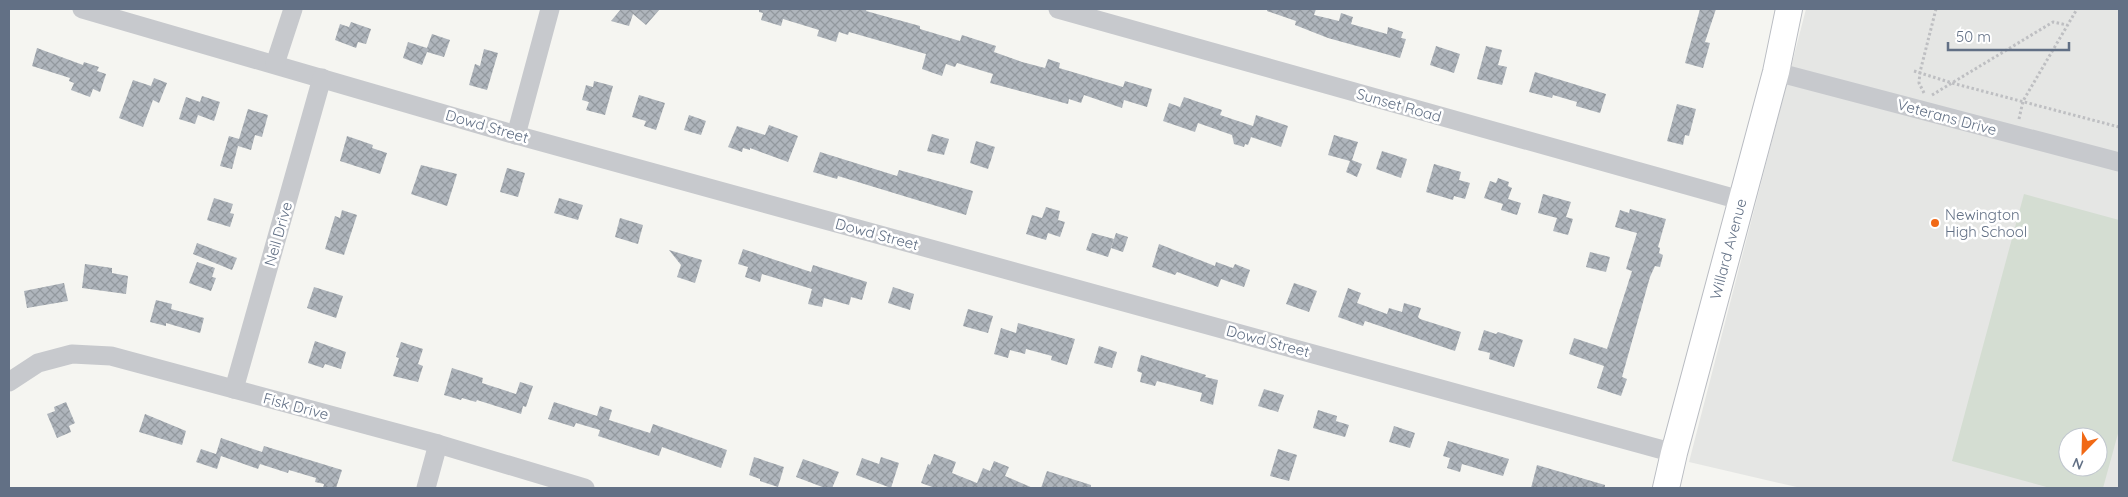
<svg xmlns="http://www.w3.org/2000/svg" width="2128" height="497" viewBox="0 0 2128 497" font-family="Quicksand,sans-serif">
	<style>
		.built { fill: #e5e6e4; fill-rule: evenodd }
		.grass { fill: #d4ddd2; fill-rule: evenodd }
		.building { fill: url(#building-cross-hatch) }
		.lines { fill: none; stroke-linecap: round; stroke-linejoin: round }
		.secondary-casing { stroke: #b9bcc2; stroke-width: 28 }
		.path { stroke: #bebfc2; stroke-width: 3; stroke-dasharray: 2.5 2.5; stroke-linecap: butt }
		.street { stroke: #c7c9cd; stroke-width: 19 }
		.secondary { stroke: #fff; stroke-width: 26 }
		.poi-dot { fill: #f16915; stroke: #fff; stroke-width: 2 }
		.labels { text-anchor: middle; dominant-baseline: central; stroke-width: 5; stroke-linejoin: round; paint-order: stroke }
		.street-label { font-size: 15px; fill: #627085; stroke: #fff }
		.poi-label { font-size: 15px; fill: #627085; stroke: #fff; text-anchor: start }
	</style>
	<defs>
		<pattern id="building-cross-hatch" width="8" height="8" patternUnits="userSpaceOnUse" patternTransform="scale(1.25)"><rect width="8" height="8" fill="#afb5bc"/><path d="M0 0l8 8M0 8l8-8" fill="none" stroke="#92989e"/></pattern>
	</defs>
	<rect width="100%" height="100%" fill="#f5f5f1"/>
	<!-- built -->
	<path class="built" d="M 1806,9 L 2119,9 L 2119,488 L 1801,488 L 1689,462 ZM 2068,437 L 2098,437 L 2098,467 L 2068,467 Z"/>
	<!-- grass -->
	<path class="grass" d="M 2024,194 L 2119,220 L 2119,430 L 2103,488 L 2050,488 L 1952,461 ZM 2068,437 L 2098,437 L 2098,467 L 2068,467 Z"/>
	<!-- building -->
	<g class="building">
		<polygon points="621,9 660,9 646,25 633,14 629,26 611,21"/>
		<polygon points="759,9 867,9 866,11 920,26 920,29 960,41 962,35 996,46 994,52 1022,62 1045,68 1048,59 1060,63 1059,68 1123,87 1125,81 1152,89 1147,107 1124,100 1122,108 1084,95 1081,103 1069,99 1068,104 990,83 993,74 957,63 955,67 946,64 942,76 922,69 926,54 849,32 848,35 839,32 836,42 817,36 819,30 783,19 781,26 761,20 763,13 759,12"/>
		<polygon points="1267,9 1316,9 1314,15 1339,21 1341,13 1353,17 1351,24 1387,34 1388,27 1403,32 1401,38 1406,39 1400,58 1328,38 1295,25 1296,21 1267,11"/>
		<polygon points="1700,9 1716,9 1705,42 1710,43 1703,68 1685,63"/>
		<polygon points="351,22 371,29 366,44 358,42 356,48 335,40 340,24 349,27"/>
		<polygon points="432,34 450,40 444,57 427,52 422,65 403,58 408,42 427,48"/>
		<polygon points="1436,46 1460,54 1454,73 1430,65"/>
		<polygon points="1486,46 1502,50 1498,65 1507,67 1502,85 1477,79"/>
		<polygon points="37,48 83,65 84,62 99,67 97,71 106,74 100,92 93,89 90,97 71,90 74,83 69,81 70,78 32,66"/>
		<polygon points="484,49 498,53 487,90 469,85 475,64 480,66"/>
		<polygon points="1535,72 1606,94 1600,113 1576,106 1577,102 1553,95 1552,98 1529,92"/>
		<polygon points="154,78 167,83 159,103 153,100 143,127 119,118 133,80 151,86"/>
		<polygon points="594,81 613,86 605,115 586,110 589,102 582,100 586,85 593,87"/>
		<polygon points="639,95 665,103 656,130 644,126 646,121 632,117"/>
		<polygon points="202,96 220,102 214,121 198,115 195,124 179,119 186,97 200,102"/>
		<polygon points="1184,97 1222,110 1220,115 1253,126 1256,115 1288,126 1281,147 1251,137 1248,145 1245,144 1244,147 1234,144 1232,135 1198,123 1195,132 1163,121 1169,103 1180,107"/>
		<polygon points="1677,104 1696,109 1689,136 1685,135 1683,145 1667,141"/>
		<polygon points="248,109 268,115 262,137 255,135 251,150 238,146 232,169 220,166 229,136 239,139"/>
		<polygon points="689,115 706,121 701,135 684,130"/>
		<polygon points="769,125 798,136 788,162 750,148 750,150 743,148 742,152 728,147 737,126 765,135"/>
		<polygon points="932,134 949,139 944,155 927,151"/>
		<polygon points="1334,135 1358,142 1352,160 1362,164 1357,177 1346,172 1350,161 1328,155"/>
		<polygon points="347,136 373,145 372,148 387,153 380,174 340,161"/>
		<polygon points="976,141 995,147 988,169 970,163"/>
		<polygon points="1382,151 1407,159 1401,178 1376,169"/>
		<polygon points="820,152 897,176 899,170 973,191 966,215 838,176 837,179 813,172"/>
		<polygon points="1434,164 1461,172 1459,180 1470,183 1465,199 1454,196 1453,200 1426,192"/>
		<polygon points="421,165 457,174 447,206 411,194"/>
		<polygon points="507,168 525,173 518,197 500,192"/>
		<polygon points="1498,178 1509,182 1508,186 1512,188 1508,199 1521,203 1517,215 1501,210 1503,204 1484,198 1490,181 1496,183"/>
		<polygon points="1543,194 1571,202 1566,217 1573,219 1568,235 1553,231 1557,218 1538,213"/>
		<polygon points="214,198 233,204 230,213 234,214 230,227 207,220"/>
		<polygon points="559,198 583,205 578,220 554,213"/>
		<polygon points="1046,207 1060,211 1058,220 1065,222 1060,237 1048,233 1046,240 1026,234 1032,215 1042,218"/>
		<polygon points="1630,209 1666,219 1658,247 1660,248 1659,253 1663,255 1660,267 1655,266 1650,277 1622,377 1627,379 1621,396 1597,388 1604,366 1569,354 1574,338 1607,349 1632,271 1626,269 1637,233 1615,227 1620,210 1629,213"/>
		<polygon points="342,210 357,215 344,255 325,249 335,216 340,218"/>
		<polygon points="620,218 643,225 638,244 615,237"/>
		<polygon points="1092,233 1114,239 1108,257 1086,250"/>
		<polygon points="1116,233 1128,237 1123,252 1111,248"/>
		<polygon points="197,243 237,258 232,270 193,254"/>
		<polygon points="1159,244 1215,266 1216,262 1233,268 1235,264 1250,270 1244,287 1221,279 1218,287 1177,272 1175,275 1152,267"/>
		<polygon points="743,249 811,272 813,265 867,282 862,300 851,297 849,305 824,298 822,307 808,304 812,289 762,274 760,282 745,277 748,267 738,264"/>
		<polygon points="669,250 702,260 695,283 677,277 681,265"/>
		<polygon points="1590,252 1610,257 1606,272 1586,267"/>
		<polygon points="197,262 215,268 212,277 216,278 211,291 189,283"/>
		<polygon points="85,264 112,268 112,273 128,276 126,294 82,288"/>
		<polygon points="64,283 68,301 27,308 24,291"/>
		<polygon points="1294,283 1317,291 1309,312 1286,304"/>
		<polygon points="314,287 343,296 336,318 307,308"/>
		<polygon points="893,287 914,294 910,310 888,303"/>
		<polygon points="1348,288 1361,293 1357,303 1387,314 1389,308 1402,312 1404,303 1421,308 1418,317 1420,319 1461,332 1455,351 1365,321 1363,326 1338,317"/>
		<polygon points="156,300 172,304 171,309 204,318 200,333 166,323 166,326 150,322"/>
		<polygon points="968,309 993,316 988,333 963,326"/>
		<polygon points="1018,323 1075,339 1067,365 1051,360 1052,356 1026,349 1025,354 1010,350 1008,358 994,354 1001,328 1016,333"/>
		<polygon points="1484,330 1496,334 1498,332 1523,340 1514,367 1489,359 1490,353 1478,350"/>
		<polygon points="315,341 346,352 341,369 325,364 323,368 308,363"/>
		<polygon points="401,342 423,349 418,364 423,366 418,382 393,376 399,358 396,357"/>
		<polygon points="1099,346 1117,352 1112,368 1094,363"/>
		<polygon points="1141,355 1206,375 1205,377 1218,380 1213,405 1200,401 1202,393 1157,381 1155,386 1140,382 1142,373 1137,371"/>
		<polygon points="452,368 483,378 482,383 516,394 520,382 533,386 526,407 523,406 521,414 477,400 476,402 462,398 461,400 444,395"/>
		<polygon points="1264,389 1284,395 1278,412 1258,406"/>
		<polygon points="66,402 75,423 69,426 71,432 57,438 47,414 55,411 54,407"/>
		<polygon points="554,402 597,416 600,406 612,410 609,420 650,433 653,424 727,450 721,468 662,447 659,456 598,436 600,430 576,423 574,427 548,419"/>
		<polygon points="1318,410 1337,416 1336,421 1349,425 1345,437 1313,428"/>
		<polygon points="145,414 186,431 182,445 139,432"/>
		<polygon points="1394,426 1415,433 1410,448 1389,442"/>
		<polygon points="221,438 262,452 264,446 342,470 336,488 323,488 324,484 315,482 316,478 289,470 288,473 260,464 258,469 221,456 217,469 196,462 201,449 216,454"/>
		<polygon points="1448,441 1509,459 1503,476 1462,464 1460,472 1447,468 1450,458 1443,456"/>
		<polygon points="1278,449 1297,455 1289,481 1270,476"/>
		<polygon points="934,454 956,462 952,473 977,483 983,468 990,471 994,461 1009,467 1005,476 1033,488 935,488 921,483 928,464 930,465"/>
		<polygon points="754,457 784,467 778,487 760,481 760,479 749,475"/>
		<polygon points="881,457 899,463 891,488 856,475 862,458 879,464"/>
		<polygon points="803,459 839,472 832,488 825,488 796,477"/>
		<polygon points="1537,465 1605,485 1605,488 1531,488"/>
		<polygon points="1047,471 1091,485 1091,488 1041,488"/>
	</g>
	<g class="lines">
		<!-- secondary casing -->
		<g class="secondary-casing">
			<polyline id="secondary" points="1666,488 1674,453 1776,72 1789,9"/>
		</g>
		<!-- path -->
		<g class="path">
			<polyline points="1914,71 1952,83 2119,127"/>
			<polyline points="1924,93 1919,83 1920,72 1936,9"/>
			<polyline points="1932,95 2053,22 2067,25"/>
			<polyline points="2019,119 2023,101 2077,9"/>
		</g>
		<!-- street -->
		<g class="street">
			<polyline points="82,9 516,135 1674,453"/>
			<polyline points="1058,9 1740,200"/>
			<polyline points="275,64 293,9"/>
			<polyline points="1776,72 2119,162"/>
			<polyline points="516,135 550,9"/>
			<polyline points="9,382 38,363 72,354 111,356 438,444 585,488"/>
			<polyline points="234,389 322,78"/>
			<polyline points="426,488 438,444"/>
		</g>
		<!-- secondary -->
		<use href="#secondary" class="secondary"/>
	</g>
	<!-- markers -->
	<circle class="poi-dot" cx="1935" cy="223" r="5"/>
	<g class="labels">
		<!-- street labels -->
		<g class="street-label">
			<text transform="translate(1399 105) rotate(16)">Sunset Road</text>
			<text transform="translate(1947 117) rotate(15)">Veterans Drive</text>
			<text transform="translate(487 126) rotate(16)">Dowd Street</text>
			<text transform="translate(278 234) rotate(-74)">Neil Drive</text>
			<text transform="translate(877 234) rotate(15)">Dowd Street</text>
			<text transform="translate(1728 249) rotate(-75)">Willard Avenue</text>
			<text transform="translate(1268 341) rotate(15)">Dowd Street</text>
			<text transform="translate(296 406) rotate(15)">Fisk Drive</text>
		</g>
		<!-- poi labels -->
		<g class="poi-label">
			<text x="1945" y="214">Newington<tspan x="1945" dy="17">High School</tspan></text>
		</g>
	</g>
	<!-- border -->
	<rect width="2128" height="497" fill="none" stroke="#627085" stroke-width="20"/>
	<!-- north arrow -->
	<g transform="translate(2083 452) rotate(203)"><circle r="24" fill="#ffffff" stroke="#c0c6ce"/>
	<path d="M0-4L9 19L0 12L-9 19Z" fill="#f16915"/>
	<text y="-8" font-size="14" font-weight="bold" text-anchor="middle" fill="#627085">N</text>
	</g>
	<!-- scale -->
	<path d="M1948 42v8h121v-8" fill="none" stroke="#627085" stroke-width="2.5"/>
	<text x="1956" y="42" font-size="15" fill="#627085" stroke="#ffffff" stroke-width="4" paint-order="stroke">50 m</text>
</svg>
